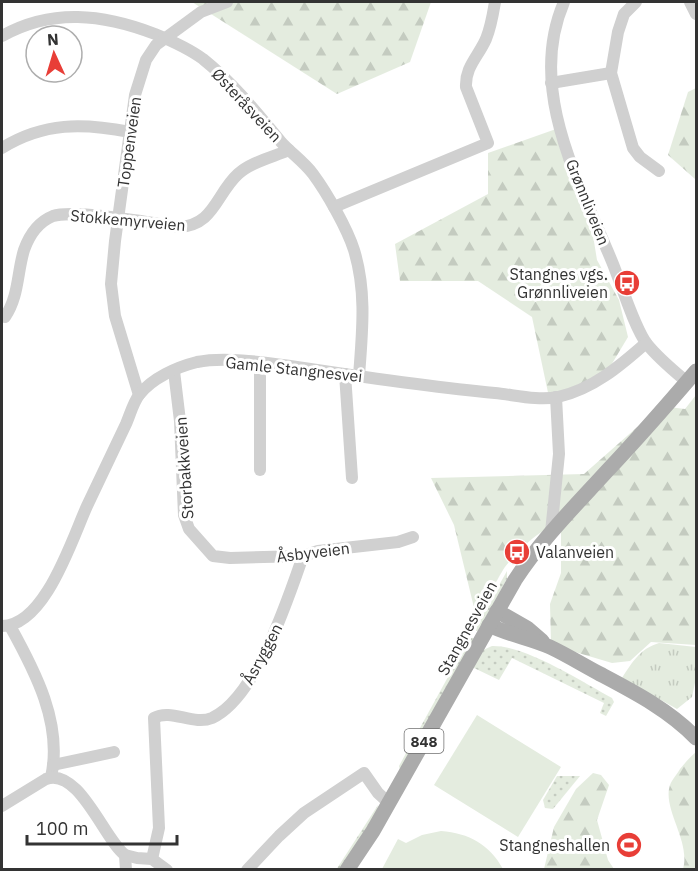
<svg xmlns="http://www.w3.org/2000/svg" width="698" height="871" viewBox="0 0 698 871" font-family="'IBM Plex Sans',sans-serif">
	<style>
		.grass { fill: url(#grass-dots) }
		.forest { fill: url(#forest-firs) }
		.park { fill: url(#park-tufts) }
		.garden { fill: #e4ecdf }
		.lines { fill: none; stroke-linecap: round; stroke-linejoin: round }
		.minor { stroke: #d0d0d0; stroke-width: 12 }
		.major { stroke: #ababab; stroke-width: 15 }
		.labels { text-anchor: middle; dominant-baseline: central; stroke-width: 6; stroke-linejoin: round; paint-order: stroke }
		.shield { fill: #fff; stroke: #707070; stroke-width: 1.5 }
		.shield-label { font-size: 15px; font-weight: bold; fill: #333 }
		.street-label { font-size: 16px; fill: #333; stroke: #fff }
		.poi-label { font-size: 16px; fill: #333; stroke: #fff; text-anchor: end }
	</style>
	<defs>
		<pattern id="grass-dots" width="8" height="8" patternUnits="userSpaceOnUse" patternTransform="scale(1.5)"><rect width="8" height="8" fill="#e4ecdf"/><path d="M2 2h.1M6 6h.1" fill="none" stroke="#c4cbc0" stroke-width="1.8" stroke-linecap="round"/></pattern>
		<pattern id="forest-firs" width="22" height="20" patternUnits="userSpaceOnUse" patternTransform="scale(1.5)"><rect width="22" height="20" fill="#e4ecdf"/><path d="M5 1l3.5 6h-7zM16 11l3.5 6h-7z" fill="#c4cbc0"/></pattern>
		<pattern id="park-tufts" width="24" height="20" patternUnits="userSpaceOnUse" patternTransform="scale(1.5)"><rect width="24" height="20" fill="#e4ecdf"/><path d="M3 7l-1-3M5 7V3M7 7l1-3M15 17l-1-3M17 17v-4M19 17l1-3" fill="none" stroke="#c4cbc0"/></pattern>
	</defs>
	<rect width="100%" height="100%" fill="#fff"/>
	<!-- grass -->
	<g class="grass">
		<polygon points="507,571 507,579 478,631 476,631 475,628"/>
		<polygon points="470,637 473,638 473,640 400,770 399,766"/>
		<path d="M 492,646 C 525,645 582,682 612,698 L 614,702 L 606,716 L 600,713 L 604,703 L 512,658 L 499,680 L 472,667 L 481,651 Z"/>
		<polygon points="557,776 580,776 553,809 545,808 543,800"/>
		<polygon points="378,805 377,812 341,869 336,870"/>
	</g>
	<!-- forest -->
	<g class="forest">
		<polygon points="192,2 431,2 410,62 337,94"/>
		<polygon points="696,88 696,179 695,179 668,155 688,92"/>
		<polygon points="556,129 591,223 597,260 619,300 628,337 607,372 550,402 532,317 478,281 400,281 395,244 488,194 488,153"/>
		<path d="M 696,395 L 696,645 L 651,642 L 630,661 L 612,663 L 555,646 L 551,643 L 550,604 L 561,573 L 561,525 C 543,524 513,555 503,570 C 493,586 486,604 477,620 L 454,525 L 431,478 L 584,474 L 661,406 L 685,409 Z"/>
		<path d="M 696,752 L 696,869 L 683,869 C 691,841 662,809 670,785 C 672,780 677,774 680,769 C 685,763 690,757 696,752 Z"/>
		<polygon points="593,773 601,775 609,785 597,820 608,860 614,869 544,869 554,827 576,789"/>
	</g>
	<!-- park -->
	<path class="park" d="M 659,643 L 696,647 L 696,678 L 692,697 L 677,709 L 622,678 C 633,661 640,649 659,643 Z"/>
	<!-- garden -->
	<g class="garden">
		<polygon points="477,715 561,767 518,837 434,785"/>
		<path d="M 441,831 C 469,833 490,845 503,869 L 382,869 L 398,839 L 406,843 L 422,835 Z"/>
	</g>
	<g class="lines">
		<!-- minor -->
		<g class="minor">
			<path d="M 564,2 C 526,90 580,183 613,264 C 621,284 635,329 647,344 C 658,358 674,371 687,382"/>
			<polyline points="636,2 624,14 618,32 611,73 633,148 640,157 659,171"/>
			<polyline points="690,2 696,14"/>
			<path d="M 2,36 C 52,8 103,14 155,34 C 172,41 188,48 203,59 C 233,83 257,113 281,142 C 291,153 304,162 313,174 C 327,193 347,228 354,250 C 367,292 362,334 359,376"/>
			<polyline points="551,83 611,73"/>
			<path d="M 2,148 C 44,122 83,123 130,132"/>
			<path d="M 334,207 L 488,143 L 466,87 C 465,67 478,57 486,39 C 491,27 493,14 495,2"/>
			<path d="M 5,317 C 19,296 17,273 24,250 C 29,236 38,222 53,216 C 74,209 152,223 178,227 C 214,226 216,194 238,174 C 251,162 273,157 289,150"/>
			<polyline points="260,363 260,470"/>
			<polyline points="174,371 180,421 184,515 189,529 213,556 230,558 303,556 318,551 398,542 413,537"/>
			<polyline points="345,374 352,478"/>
			<polyline points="139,395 115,316 111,284 115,241 135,95 146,60 156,45 201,12 227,2"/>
			<polyline points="551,532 559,454 556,397"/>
			<path d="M 2,626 C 45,626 72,539 87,506 C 100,479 113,451 126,424 C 130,415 133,403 139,395 C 152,378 177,367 197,362 C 226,356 268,363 297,367 C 363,377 428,387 495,393 C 515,395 538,401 558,397 C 593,389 620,366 646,343"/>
			<path d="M 10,626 C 35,671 63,724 51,777"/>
			<polyline points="53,765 114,752"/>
			<path d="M 2,806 L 46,779 C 79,767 104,839 125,855 L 126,870"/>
			<polyline points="125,855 137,858 152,859 167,870"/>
			<path d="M 152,859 L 159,828 L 154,718 C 171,708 193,726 212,718 C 256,698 288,599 303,556"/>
			<polyline points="247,870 279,836 304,813 364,773 378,793 389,803"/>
		</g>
		<!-- major -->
		<g class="major">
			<polyline points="497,611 527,628 542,641"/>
			<path d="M 489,625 C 509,635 530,638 550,647 C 567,655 583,665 600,674 C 634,692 669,710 696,738"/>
			<path d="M 347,870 L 373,831 L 515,580 C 541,540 575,506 607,471 C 638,438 667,405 696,371"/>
		</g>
	</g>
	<!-- icons -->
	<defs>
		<g id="bus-disc" transform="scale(1.35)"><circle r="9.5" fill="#e83e37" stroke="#fff"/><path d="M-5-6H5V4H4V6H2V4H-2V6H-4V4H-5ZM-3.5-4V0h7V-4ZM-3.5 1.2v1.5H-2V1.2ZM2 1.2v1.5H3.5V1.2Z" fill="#fff"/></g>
		<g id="stadium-disc" transform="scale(1.35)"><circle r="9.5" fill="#e83e37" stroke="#fff"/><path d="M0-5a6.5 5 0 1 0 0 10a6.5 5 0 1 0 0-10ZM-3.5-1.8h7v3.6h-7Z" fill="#fff"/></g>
	</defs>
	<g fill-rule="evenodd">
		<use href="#bus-disc" x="627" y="283"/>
		<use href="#bus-disc" x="517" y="552"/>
		<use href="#stadium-disc" x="629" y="845"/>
	</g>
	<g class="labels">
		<!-- shield labels -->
		<rect class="shield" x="404.5" y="729" width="39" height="24" rx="4.5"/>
		<g class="shield-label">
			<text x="424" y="741">848</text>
		</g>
		<!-- street labels -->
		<g class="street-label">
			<text transform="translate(247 105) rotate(47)">Østeråsveien</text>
			<text transform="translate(129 142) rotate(-82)">Toppenveien</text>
			<text transform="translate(588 202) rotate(68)">Grønnliveien</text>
			<text transform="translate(128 220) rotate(5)">Stokkemyrveien</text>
			<text transform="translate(294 369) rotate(6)">Gamle Stangnesvei</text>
			<text transform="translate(184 468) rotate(-94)">Storbakkveien</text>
			<text transform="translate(313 552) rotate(-7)">Åsbyveien</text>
			<text transform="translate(467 628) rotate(-61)">Stangnesveien</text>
			<text transform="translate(262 654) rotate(-62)">Åsryggen</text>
		</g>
		<!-- poi labels -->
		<g class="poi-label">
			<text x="608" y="274">Stangnes vgs.<tspan x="608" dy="18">Grønnliveien</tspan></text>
			<text x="536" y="552" text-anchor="start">Valanveien</text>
			<text x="610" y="845">Stangneshallen</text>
		</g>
	</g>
	<!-- border -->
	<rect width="698" height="871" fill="none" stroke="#333333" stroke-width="6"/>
	<!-- north arrow -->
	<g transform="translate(54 54) rotate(356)"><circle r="28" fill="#ffffff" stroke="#adadad" stroke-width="1.5"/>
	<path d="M0-4.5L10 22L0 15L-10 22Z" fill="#e83e37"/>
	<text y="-9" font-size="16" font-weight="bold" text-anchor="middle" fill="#333333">N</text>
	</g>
	<!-- scale -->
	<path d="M27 835v9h150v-9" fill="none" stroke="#333333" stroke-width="3"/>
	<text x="36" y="835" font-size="18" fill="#333333" stroke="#ffffff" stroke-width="4.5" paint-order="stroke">100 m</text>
</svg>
